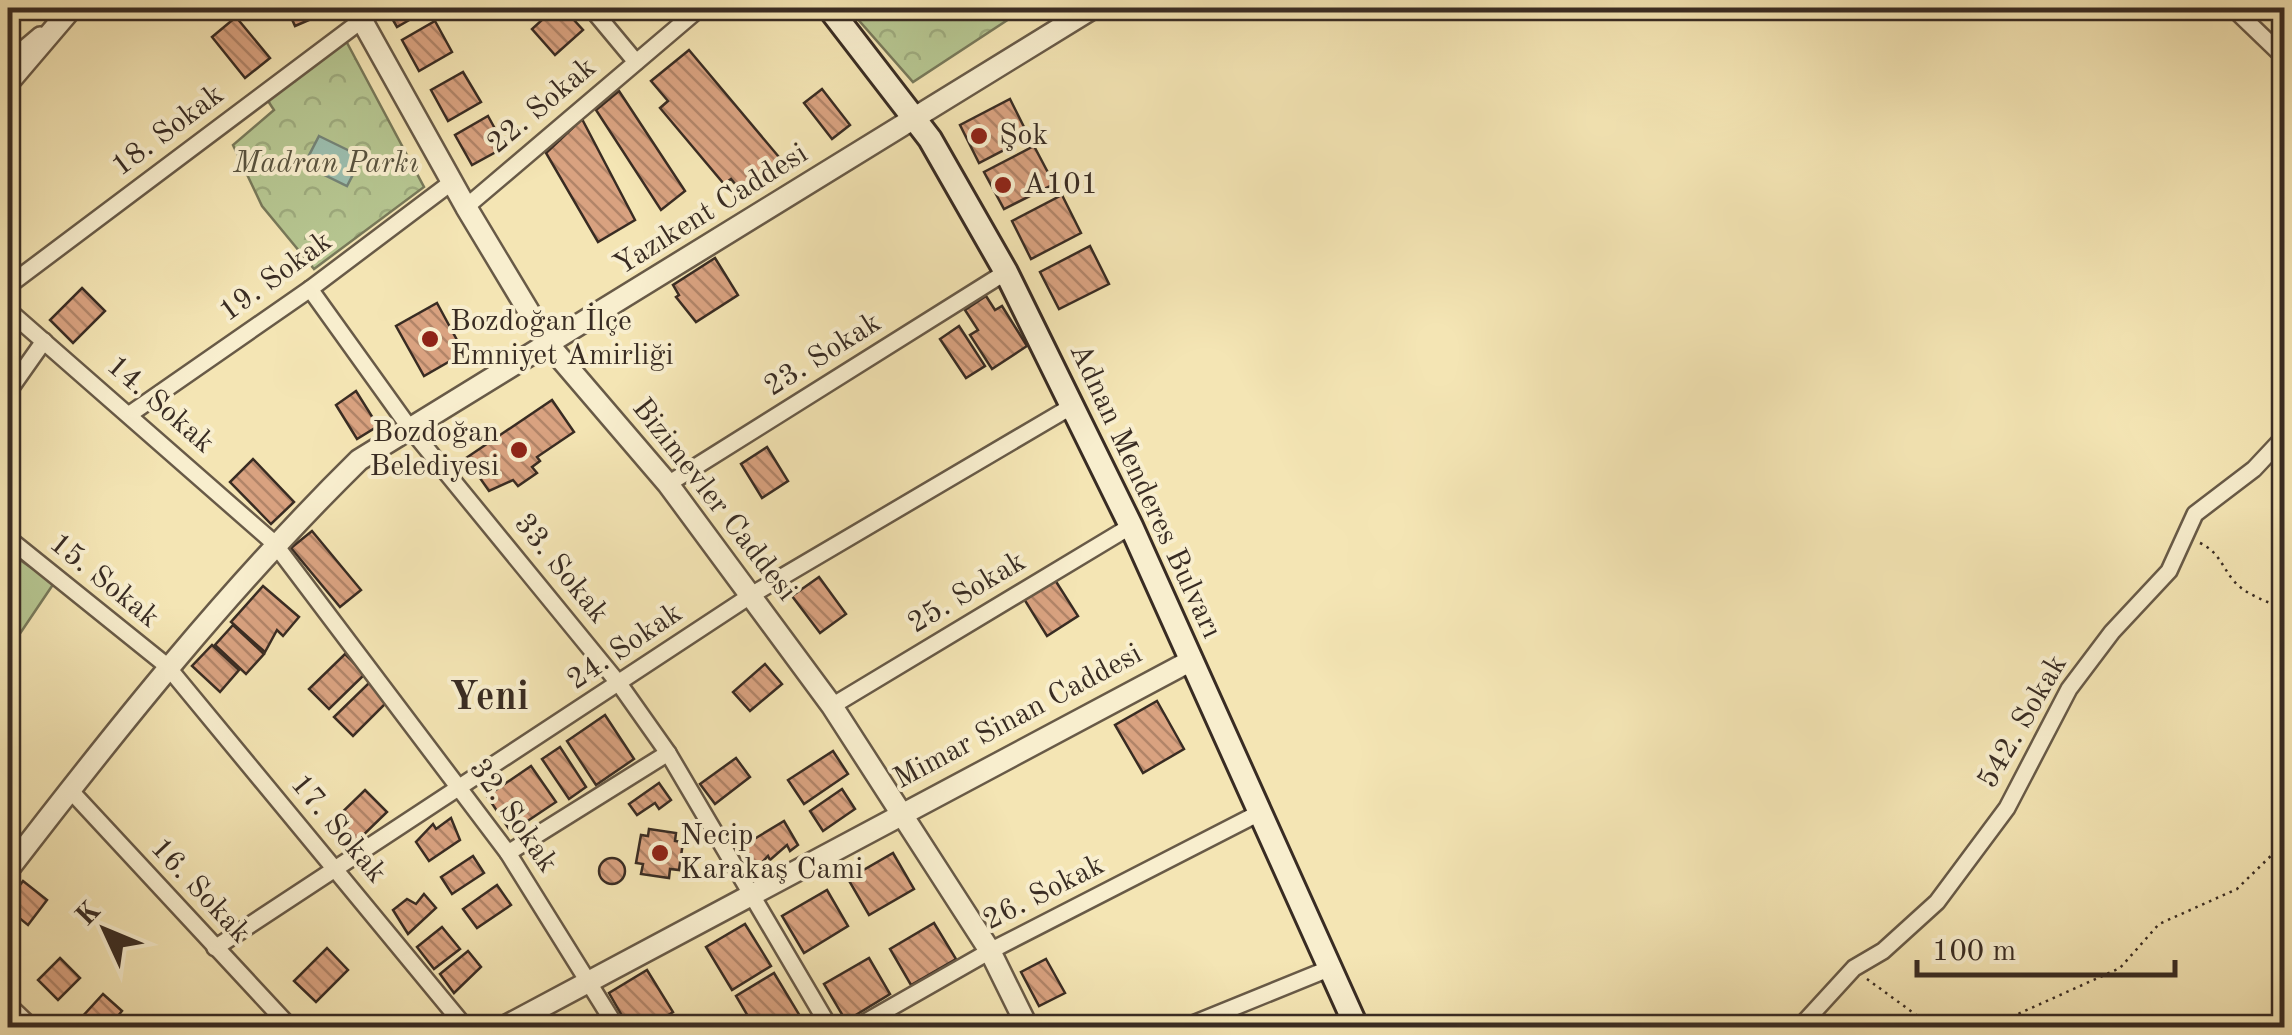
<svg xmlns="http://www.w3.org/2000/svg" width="2292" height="1035" viewBox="0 0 2292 1035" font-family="'Old Standard TT',serif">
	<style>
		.grass { fill: #b6c691; stroke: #78795a; stroke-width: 2.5 }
		.forest { fill: url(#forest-crowns); stroke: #78795a; stroke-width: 2.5 }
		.water { fill: #9cbfb0; stroke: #748478; stroke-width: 2.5 }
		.building { fill: url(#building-back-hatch); stroke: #392c23; stroke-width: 2.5 }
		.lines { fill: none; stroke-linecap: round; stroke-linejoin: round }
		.minor-casing { stroke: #685a47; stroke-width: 20 }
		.tertiary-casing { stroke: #685a47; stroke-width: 25 }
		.secondary-casing { stroke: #392c23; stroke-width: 28 }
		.path { stroke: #392c23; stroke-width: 2.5; stroke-dasharray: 2.5 5; stroke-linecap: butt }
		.minor { stroke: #f8eece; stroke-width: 15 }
		.tertiary { stroke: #f8eece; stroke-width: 20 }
		.secondary { stroke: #f8eece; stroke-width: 22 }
		.poi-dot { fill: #8f2418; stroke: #f8eece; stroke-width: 4 }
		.labels { text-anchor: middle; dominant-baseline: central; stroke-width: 8; stroke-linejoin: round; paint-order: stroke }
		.street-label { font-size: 30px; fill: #392c23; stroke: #f8eece }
		.poi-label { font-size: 30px; fill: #392c23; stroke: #f8eece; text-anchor: start }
		.park-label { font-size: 30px; font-style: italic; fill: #58523e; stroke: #f8eece }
		.district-label { font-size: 40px; font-weight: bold; fill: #392c23; stroke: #f8eece }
	</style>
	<defs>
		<pattern id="forest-crowns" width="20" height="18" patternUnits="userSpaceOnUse" patternTransform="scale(2.5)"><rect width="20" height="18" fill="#b6c691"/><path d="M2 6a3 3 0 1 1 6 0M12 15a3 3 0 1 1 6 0" fill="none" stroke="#9daa7d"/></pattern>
		<pattern id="building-back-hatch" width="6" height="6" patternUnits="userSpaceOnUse" patternTransform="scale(2.5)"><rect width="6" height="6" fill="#d9a280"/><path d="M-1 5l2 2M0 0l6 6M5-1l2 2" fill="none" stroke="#b18468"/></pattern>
	</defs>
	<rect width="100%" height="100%" fill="#f4e5b4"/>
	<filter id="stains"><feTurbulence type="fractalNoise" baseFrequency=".002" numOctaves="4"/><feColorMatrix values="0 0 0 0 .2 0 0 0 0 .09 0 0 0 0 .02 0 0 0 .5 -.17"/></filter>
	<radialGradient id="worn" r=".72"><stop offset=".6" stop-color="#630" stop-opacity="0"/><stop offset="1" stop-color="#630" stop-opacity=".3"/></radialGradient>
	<!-- grass -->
	<polygon class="grass" points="8,552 54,583 19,635 8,628"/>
	<!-- forest -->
	<g class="forest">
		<polygon points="848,8 1003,8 1012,17 913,82"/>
		<polygon points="345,39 424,187 314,269 262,206 233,145 274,110 266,98"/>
	</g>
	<!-- water -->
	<polygon class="water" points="319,136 362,157 347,186 304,165"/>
	<!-- building -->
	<g class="building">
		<polygon points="287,8 330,8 332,10 295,26"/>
		<polygon points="386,8 430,8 397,27"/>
		<polygon points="555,8 563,8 583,30 555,55 532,29"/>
		<polygon points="236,17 270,58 245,78 212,37"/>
		<polygon points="435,21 452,52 419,71 402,40"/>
		<polygon points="689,50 784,163 745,196 731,179 724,184 660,108 668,101 651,81"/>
		<polygon points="463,72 481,102 448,121 431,90"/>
		<polygon points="822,89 850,125 832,139 804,103"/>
		<polygon points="619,91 685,191 661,210 596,110"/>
		<polygon points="1010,99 1029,137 979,163 960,125"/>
		<polygon points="488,116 505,147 472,165 455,135"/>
		<polygon points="582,119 635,220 598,242 546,153"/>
		<polygon points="1034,146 1054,184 1004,209 984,172"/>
		<polygon points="1062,195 1081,233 1031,259 1012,221"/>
		<polygon points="1090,246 1109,284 1059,309 1040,272"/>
		<polygon points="715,258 738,295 696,322 676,297 679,295 673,285"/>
		<polygon points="82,288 105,311 73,343 50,320"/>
		<polygon points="986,296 995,310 1002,306 1027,346 992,369 970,335 978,330 965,310"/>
		<polygon points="437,303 464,353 424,376 396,326"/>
		<polygon points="959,326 985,366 966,378 940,339"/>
		<polygon points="356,391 378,426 357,439 336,405"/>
		<polygon points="552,400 574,432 537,457 540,461 532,467 537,473 518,486 513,480 489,491 466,458"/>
		<polygon points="767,447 788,481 762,498 741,464"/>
		<polygon points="253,459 294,502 271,524 230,482"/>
		<polygon points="312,531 361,590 340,607 291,548"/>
		<polygon points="819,577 846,614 820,633 792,596"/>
		<polygon points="1055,580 1078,616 1047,636 1024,599"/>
		<polygon points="263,586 299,617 283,636 277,630 265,652 231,622"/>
		<polygon points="233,625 264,654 246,674 215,645"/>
		<polygon points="212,645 239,670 220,692 192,666"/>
		<polygon points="345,654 365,674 329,709 309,689"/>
		<polygon points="765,664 782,684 750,711 733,692"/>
		<polygon points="370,682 388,701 353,736 334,717"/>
		<polygon points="1157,701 1184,749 1143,773 1115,725"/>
		<polygon points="605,715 634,759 596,785 567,741"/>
		<polygon points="560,747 586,787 569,799 542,759"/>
		<polygon points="833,751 848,774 804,804 788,780"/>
		<polygon points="736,758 750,777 715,804 700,784"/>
		<polygon points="531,766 556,802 511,832 487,796"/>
		<polygon points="659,783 671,800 659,809 655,803 637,815 629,804"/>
		<polygon points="842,789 855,809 823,831 810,811"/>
		<polygon points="365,790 387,812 350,848 328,826"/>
		<polygon points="451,818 460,840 429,861 416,842 433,824 436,829"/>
		<polygon points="784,821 798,845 790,851 787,845 770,860 768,856 754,871 741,847"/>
		<polygon points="649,829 676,833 675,841 683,842 679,870 670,869 669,878 641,874 643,864 636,863 641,835 648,836"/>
		<polygon points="893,853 914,889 869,915 848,879"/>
		<polygon points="473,856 484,873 452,894 441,877"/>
		<circle cx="612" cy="871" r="13"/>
		<polygon points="23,881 47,900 28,925 8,909 8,901"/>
		<polygon points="497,885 511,905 477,928 463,909"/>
		<polygon points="827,890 848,926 804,953 782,916"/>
		<polygon points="424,894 436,908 408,934 393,910 407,899 416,904"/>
		<polygon points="934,923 956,959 911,985 890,949"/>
		<polygon points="745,924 771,966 732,990 706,947"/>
		<polygon points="442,927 460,949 434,969 417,947"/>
		<polygon points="327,948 348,970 316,1002 294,981"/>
		<polygon points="468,951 481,967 454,993 440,974"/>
		<polygon points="60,958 80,978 58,1000 38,980"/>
		<polygon points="869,958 890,994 846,1021 824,984"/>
		<polygon points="1046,959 1065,993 1039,1006 1021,972"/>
		<polygon points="647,970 673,1012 648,1028 629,1028 609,993"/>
		<polygon points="774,973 800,1016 780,1028 755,1028 736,996"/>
		<polygon points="103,994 122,1011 108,1028 91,1028 81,1018"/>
	</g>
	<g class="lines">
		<!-- minor casing -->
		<g class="minor-casing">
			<g id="minor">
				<polyline points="591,8 636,62"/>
				<polyline points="2233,8 2284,57"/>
				<polyline points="8,62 40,35"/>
				<polyline points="466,207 700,8"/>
				<polyline points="8,286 362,20"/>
				<polyline points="310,289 409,427 620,685 668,753 830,1028"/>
				<polyline points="8,310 274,543 508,853 617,1028"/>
				<polyline points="8,392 44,341"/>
				<polyline points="130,414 310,289 452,182"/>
				<polyline points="668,484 1006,272"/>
				<polyline points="8,538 167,666 466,1028"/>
				<polyline points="832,706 1131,526"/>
				<polyline points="70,790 291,1028"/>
				<polyline points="508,853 668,753"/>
				<polyline points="215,948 753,594 1074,405"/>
				<polyline points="855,1028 990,951 1261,812"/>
				<polyline points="1183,1028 1333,967"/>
				<polyline points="1799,1028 1854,968 1883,951 1937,902 2007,808 2069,689 2112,632 2169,571 2195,514 2254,469 2284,437"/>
			</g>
		</g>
		<!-- tertiary casing -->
		<g class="tertiary-casing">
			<g id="tertiary">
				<polyline points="355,8 466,207 549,345 668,484 832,706 990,951 1028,1028"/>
				<polyline points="8,83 72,8"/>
				<path d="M 8,870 C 118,727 229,588 359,460 L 1093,8"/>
				<polyline points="8,1008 29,1028"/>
				<polyline points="502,1028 1192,660"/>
			</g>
		</g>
		<!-- secondary casing -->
		<g class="secondary-casing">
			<polyline id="secondary" points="829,8 930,139 1006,272 1131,526 1357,1028"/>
		</g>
		<!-- path -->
		<g class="path">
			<path d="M 2200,543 C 2219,552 2221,565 2233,580 C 2245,595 2267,601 2284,609"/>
			<polyline points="1867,979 1934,1028"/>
			<polyline points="1976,1028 1998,1023 2120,968 2159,924 2237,889 2284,843"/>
		</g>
		<!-- minor -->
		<use href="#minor" class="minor"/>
		<!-- tertiary -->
		<use href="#tertiary" class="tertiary"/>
		<!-- secondary -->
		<use href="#secondary" class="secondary"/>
	</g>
	<!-- markers -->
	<g class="poi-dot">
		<circle cx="979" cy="136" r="10"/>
		<circle cx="1003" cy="185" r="10"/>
		<circle cx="430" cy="339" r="10"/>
		<circle cx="519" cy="450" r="10"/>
		<circle cx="660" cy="853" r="10"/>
	</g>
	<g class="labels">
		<!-- street labels -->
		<g class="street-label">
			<text transform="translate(542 106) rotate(-40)">22. Sokak</text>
			<text transform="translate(168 131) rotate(-37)">18. Sokak</text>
			<text transform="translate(711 210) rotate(-32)">Yazıkent Caddesi</text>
			<text transform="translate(276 277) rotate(-36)">19. Sokak</text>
			<text transform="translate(823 355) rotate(-32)">23. Sokak</text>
			<text transform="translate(160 405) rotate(41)">14. Sokak</text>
			<text transform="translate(1145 491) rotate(65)">Adnan Menderes Bulvarı</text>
			<text transform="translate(714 500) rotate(52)">Bizimevler Caddesi</text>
			<text transform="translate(561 569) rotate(51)">33. Sokak</text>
			<text transform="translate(104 581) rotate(39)">15. Sokak</text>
			<text transform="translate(967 593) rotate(-31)">25. Sokak</text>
			<text transform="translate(625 647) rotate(-34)">24. Sokak</text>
			<text transform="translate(1018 717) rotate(-28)">Mimar Sinan Caddesi</text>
			<text transform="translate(2023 722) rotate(-60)">542. Sokak</text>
			<text transform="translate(513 816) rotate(55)">32. Sokak</text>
			<text transform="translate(338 829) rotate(50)">17. Sokak</text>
			<text transform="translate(200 891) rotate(47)">16. Sokak</text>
			<text transform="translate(1044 893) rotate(-27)">26. Sokak</text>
		</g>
		<!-- poi labels -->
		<g class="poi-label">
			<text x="999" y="136">Şok</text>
			<text x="1023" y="185">A101</text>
			<text x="450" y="322">Bozdoğan İlçe<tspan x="450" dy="34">Emniyet Amirliği</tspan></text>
			<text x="499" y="433" text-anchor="end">Bozdoğan<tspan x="499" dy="34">Belediyesi</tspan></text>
			<text x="680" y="836">Necip<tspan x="680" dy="34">Karakaş Cami</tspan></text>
		</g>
		<!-- park labels -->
		<g class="park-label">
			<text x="326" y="164">Madran Parkı</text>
		</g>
		<!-- district labels -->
		<g class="district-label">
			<text x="489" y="699">Yeni</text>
		</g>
	</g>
	<!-- margin -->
	<rect width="2292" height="1035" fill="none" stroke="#f4e5b4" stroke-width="40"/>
	<rect x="10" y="10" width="2272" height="1015" fill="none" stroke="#392c23" stroke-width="5"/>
	<rect x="20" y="20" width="2252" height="995" fill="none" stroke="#392c23" stroke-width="2.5"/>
	<!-- north arrow -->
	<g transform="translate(105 930) rotate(314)" stroke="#f8eece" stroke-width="8" paint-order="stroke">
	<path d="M0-8L18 38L0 25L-18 38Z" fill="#392c23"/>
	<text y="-15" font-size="28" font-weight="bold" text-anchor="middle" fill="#392c23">K</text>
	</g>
	<!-- scale -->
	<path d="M1917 960v15h258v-15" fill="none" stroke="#392c23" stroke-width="5"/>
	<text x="1932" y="960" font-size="30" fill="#392c23" stroke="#f8eece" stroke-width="8" paint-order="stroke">100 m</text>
	<rect width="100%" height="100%" filter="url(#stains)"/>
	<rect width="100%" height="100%" fill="url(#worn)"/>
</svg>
